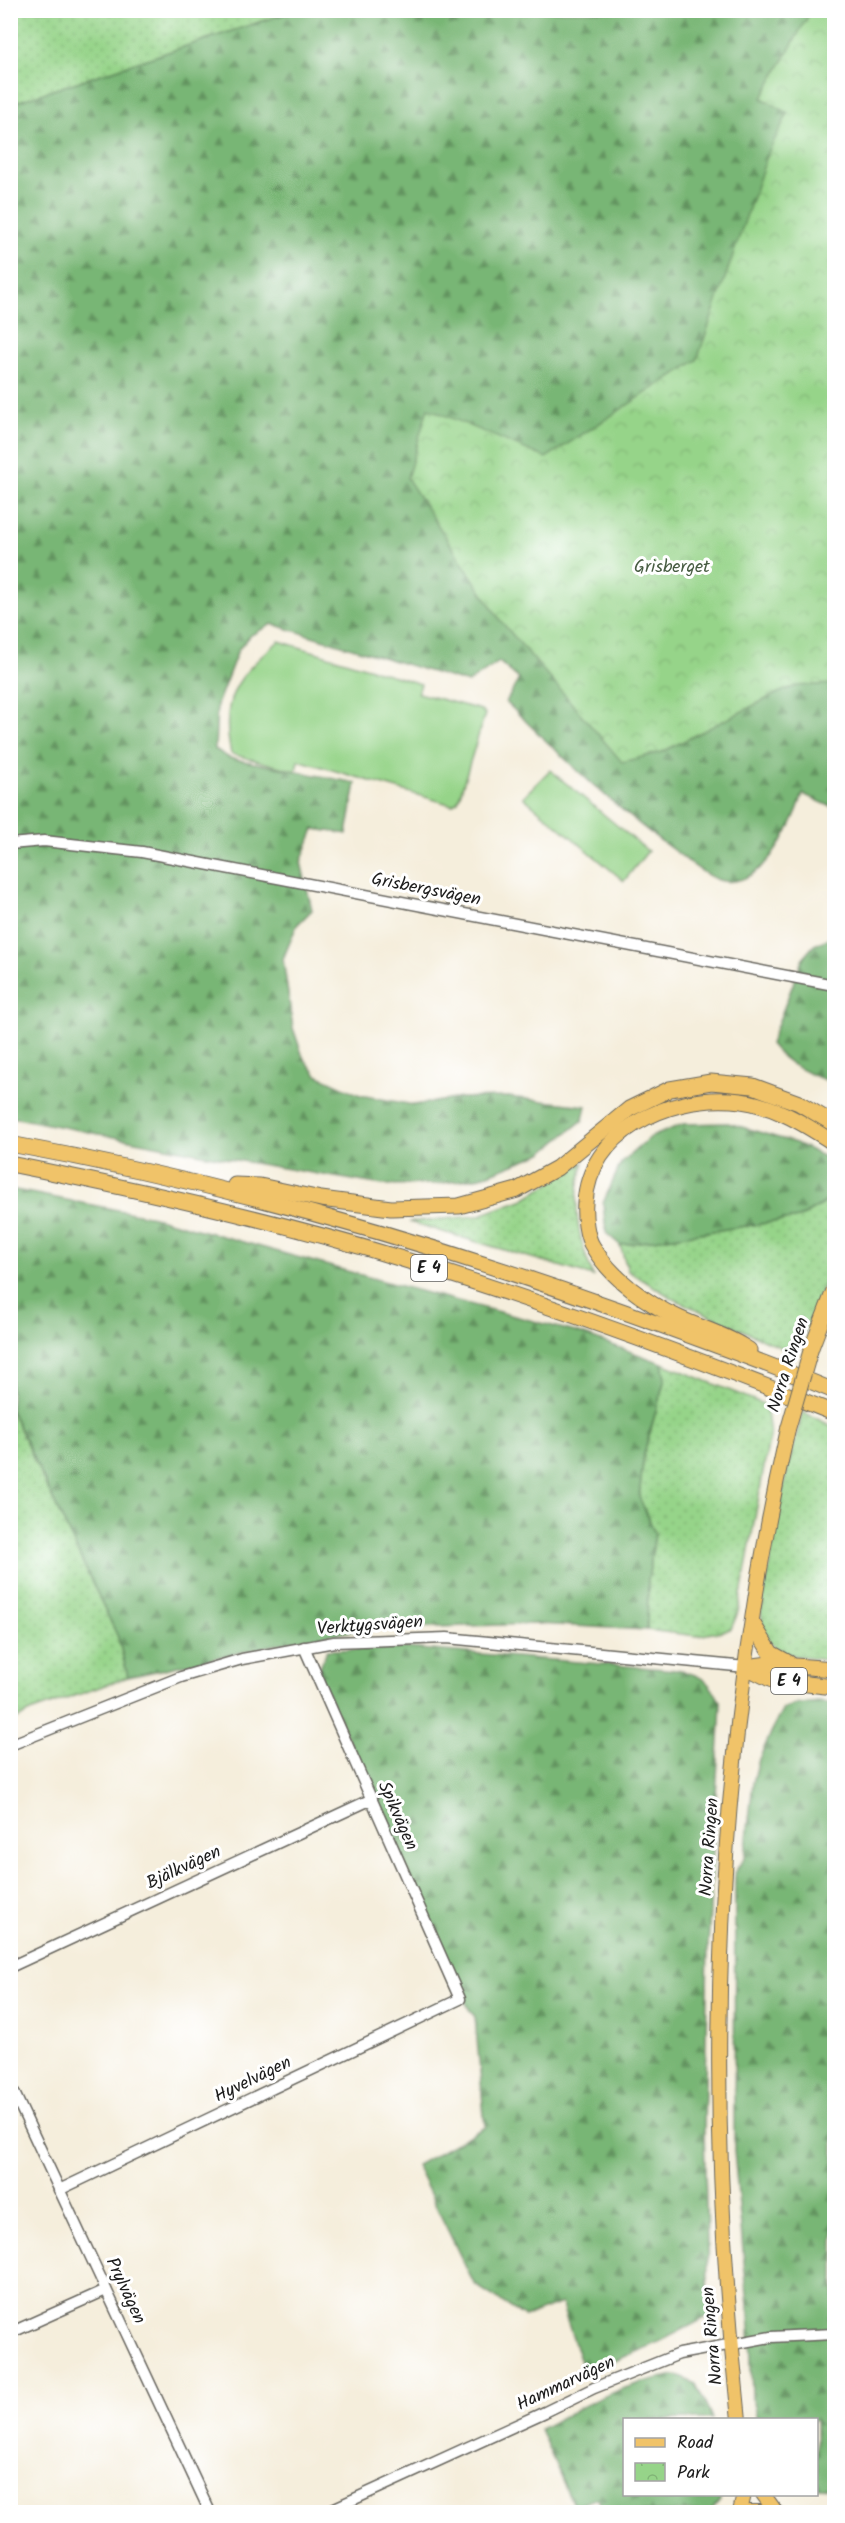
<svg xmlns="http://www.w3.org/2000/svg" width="845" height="2523" viewBox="0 0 845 2523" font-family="Kalam,sans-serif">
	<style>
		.grass { fill: url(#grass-dots); stroke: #597852; stroke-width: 1.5 }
		.forest { fill: url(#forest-firs); stroke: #4a6948; stroke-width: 1.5 }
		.park { fill: url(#park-crowns); stroke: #597852; stroke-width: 1.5 }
		.garden { fill: #96d489; stroke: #597852; stroke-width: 1.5 }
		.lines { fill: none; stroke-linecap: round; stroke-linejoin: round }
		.minor-casing { stroke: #68665f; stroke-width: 13 }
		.major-casing { stroke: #68665f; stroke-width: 16 }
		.highway-casing { stroke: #68665f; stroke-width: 17 }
		.minor { stroke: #fff; stroke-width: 10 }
		.major { stroke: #f0c369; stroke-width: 14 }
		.highway { stroke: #f0c369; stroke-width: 15 }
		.major-bridge-casing { stroke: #68665f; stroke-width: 16; stroke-linecap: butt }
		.major-bridge { stroke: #f0c369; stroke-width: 14 }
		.labels { text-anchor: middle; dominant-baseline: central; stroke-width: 6; stroke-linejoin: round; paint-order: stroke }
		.shield { fill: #fff; stroke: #606060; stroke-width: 1.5 }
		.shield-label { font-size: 16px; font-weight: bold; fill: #1c1c1c }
		.park-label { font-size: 18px; fill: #475c42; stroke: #fff }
		.street-label { font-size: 18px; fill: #1c1c1c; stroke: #fff }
	</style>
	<defs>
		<pattern id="grass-dots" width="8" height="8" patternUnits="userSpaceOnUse" patternTransform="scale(1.5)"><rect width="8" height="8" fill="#96d489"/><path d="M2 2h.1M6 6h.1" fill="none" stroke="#81b576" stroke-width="1.8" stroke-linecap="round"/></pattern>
		<pattern id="forest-firs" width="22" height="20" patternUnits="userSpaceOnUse" patternTransform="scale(1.5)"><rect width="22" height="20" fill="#78b675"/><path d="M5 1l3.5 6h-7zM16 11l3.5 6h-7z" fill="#62935f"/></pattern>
		<pattern id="park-crowns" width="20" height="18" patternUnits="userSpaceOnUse" patternTransform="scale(1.5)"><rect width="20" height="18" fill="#96d489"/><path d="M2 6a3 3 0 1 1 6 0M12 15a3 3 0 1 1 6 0" fill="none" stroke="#81b576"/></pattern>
	</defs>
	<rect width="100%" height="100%" fill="#fff"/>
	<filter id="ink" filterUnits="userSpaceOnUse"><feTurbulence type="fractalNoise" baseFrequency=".0167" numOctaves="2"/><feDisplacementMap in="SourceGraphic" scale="12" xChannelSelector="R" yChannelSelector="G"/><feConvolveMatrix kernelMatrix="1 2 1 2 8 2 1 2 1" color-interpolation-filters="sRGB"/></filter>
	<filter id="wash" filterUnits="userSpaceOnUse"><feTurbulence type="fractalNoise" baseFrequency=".008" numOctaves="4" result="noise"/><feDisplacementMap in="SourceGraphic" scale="24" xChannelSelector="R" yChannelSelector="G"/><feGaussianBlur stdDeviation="1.35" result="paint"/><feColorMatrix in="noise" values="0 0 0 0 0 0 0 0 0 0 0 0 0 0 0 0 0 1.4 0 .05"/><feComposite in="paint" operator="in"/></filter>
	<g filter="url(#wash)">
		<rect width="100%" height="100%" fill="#f5eedc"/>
		<!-- grass -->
		<g class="grass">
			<polygon points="11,10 293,10 293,11 11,104"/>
			<path d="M 584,1162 C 571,1205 577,1235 593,1276 L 409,1222 L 477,1216 L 524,1199 Z"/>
			<polygon points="834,1197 834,1260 795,1354 674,1299 628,1271 620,1245 799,1218"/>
			<polygon points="662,1363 766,1405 770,1434 738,1612 731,1629 698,1636 647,1630 648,1580 655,1533 639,1497 644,1454 665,1378"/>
			<polygon points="10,1409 118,1637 128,1677 33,1711 11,1722"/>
			<path d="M 803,1412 L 834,1427 L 834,1661 C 814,1658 775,1658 765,1635 C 762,1629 762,1619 761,1612 L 786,1474 Z"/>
		</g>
		<!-- forest -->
		<g class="forest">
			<path d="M 293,11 L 834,11 L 834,808 L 803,794 C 793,825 765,887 723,881 C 708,878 692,864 680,855 C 617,810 561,756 506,702 L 519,679 L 499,662 L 468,683 L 272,624 L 251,635 L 238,650 L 217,705 L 215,749 L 229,758 L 356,783 L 347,834 L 314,829 L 301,862 L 312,910 L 297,925 L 283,959 L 293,1028 L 303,1057 L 317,1075 L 360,1095 L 414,1105 L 461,1098 L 508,1097 L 586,1106 L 583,1120 L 542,1153 L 481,1177 L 437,1184 L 382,1185 L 212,1156 L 11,1117 L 10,104 Z"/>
			<path d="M 834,936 L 834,1083 C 810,1075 786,1065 770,1044 L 803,958 L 814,945 Z"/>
			<polygon points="728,1123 796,1143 831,1160 834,1163 834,1197 799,1218 620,1245 606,1233 603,1203 621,1163 649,1138 683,1124"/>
			<polygon points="10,1189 154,1217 397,1285 579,1333 662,1363 665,1378 644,1454 639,1497 655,1533 648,1580 647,1630 537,1624 367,1629 297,1640 128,1677 118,1637 11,1410"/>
			<path d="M 406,1648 L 677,1670 C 702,1675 709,1680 721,1703 L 708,1947 L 704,2130 L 709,2316 L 661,2341 L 585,2374 L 561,2303 L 525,2317 L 474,2284 L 416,2165 L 485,2127 L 475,2017 L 469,2009 L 318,1672 L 327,1650 Z"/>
			<polygon points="818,1702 834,1704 834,2488 817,2487 816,2420 757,2419 752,2399 750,2328 734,2151 735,1872 745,1857 753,1783 759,1759 777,1720 783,1709 793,1705"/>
			<path d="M 676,2375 L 696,2384 L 712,2419 L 624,2420 L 624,2494 L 720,2495 L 720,2500 L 710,2512 L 605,2512 L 597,2498 L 574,2507 L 540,2429 C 583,2405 627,2382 676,2375 Z"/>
		</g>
		<!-- park -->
		<polygon class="park" points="811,11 834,11 834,684 796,686 778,693 662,752 622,762 500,620 407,478 428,408 546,458 697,360 768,153 788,113 762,98"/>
		<!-- garden -->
		<g class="garden">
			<path d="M 279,641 L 421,684 L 418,693 L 481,710 L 485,714 L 458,801 L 452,805 L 298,760 L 296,771 L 231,754 C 219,698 237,676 279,641 Z"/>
			<polygon points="550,770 648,851 624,881 523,797"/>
		</g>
	</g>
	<g filter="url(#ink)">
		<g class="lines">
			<!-- minor casing -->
			<g class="minor-casing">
				<g id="minor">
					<polyline points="10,844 44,841 142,852 834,985"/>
					<polyline points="10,1745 181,1677 242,1659 334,1642 447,1638 746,1667"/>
					<polyline points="10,1967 372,1799"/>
					<polyline points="10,2084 210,2512"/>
					<polyline points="59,2190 460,1999 304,1647"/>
					<polyline points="10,2333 106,2290"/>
					<polyline points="326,2512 545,2412 594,2388 679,2354 771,2337 834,2334"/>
				</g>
			</g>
			<!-- major casing -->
			<g class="major-casing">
				<g id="major">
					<polyline points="811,1349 834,1289"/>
					<path d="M 739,2420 C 703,2090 714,1753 788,1429"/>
					<polyline points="763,2494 776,2512"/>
					<polyline points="740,2512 744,2494"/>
					<polyline points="750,2512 772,2512"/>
				</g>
			</g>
			<!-- highway casing -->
			<g class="highway-casing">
				<g id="highway">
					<path d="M 10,1144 C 219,1182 423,1240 622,1311 C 694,1337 765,1362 834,1391"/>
					<path d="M 10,1164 C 141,1190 271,1219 399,1258 C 546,1303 691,1356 834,1413"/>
					<polyline points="235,1185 260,1186 321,1199 391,1208 459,1206 517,1190 557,1168 629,1109 670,1089 711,1082 753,1086 799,1103 834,1124"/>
					<path d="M 749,1350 C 727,1335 703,1329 679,1318 C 646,1303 612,1279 593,1247 C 586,1237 584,1215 585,1203 C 589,1132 667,1096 731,1100 C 770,1102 803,1123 834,1143"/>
					<polyline points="753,1624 771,1653 789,1663"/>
					<polyline points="746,1667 772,1680 834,1687"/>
					<polyline points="746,1667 769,1664 834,1669"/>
				</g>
			</g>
			<!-- minor -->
			<use href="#minor" class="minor"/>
			<!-- major -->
			<use href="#major" class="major"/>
			<!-- highway -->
			<use href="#highway" class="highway"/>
			<!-- major-bridge casing -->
			<g class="major-bridge-casing">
				<polyline id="major-bridge" points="788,1429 811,1349"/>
			</g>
			<!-- major-bridge -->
			<use href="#major-bridge" class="major-bridge"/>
		</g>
	</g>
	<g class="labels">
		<!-- shield labels -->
		<g class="shield">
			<rect x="411" y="1255" width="36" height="26" rx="4.5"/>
			<rect x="771" y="1668" width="36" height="26" rx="4.5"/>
		</g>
		<g class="shield-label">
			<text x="429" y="1268">E 4</text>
			<text x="789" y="1681">E 4</text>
		</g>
		<!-- park labels -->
		<g class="park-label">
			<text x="672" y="567">Grisberget</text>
		</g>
		<!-- street labels -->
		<g class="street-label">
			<text transform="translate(426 890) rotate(11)">Grisbergsvägen</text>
			<text transform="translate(789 1365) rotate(-72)">Norra Ringen</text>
			<text transform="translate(370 1626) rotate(-4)">Verktygsvägen</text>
			<text transform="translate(397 1816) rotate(66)">Spikvägen</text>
			<text transform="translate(710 1847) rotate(-86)">Norra Ringen</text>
			<text transform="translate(184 1868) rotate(-25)">Bjälkvägen</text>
			<text transform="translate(253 2080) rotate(-26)">Hyvelvägen</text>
			<text transform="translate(125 2291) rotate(65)">Prylvägen</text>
			<text transform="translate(713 2336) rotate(-95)">Norra Ringen</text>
			<text transform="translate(566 2384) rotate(-25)">Hammarvägen</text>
		</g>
	</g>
	<!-- margin -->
	<rect width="845" height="2523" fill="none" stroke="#fff" stroke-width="36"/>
	<!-- legend -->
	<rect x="623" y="2418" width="195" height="78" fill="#ffffff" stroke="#a4a4a4" stroke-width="1.5"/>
	<rect x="635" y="2438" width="30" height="9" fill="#f0c369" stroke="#a4a4a4" stroke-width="1.5"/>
	<text x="677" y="2448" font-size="18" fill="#1c1c1c">Road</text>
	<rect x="635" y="2463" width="30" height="18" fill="url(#park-crowns)" stroke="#a4a4a4" stroke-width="1.5"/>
	<text x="677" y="2478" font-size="18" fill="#1c1c1c">Park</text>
</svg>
